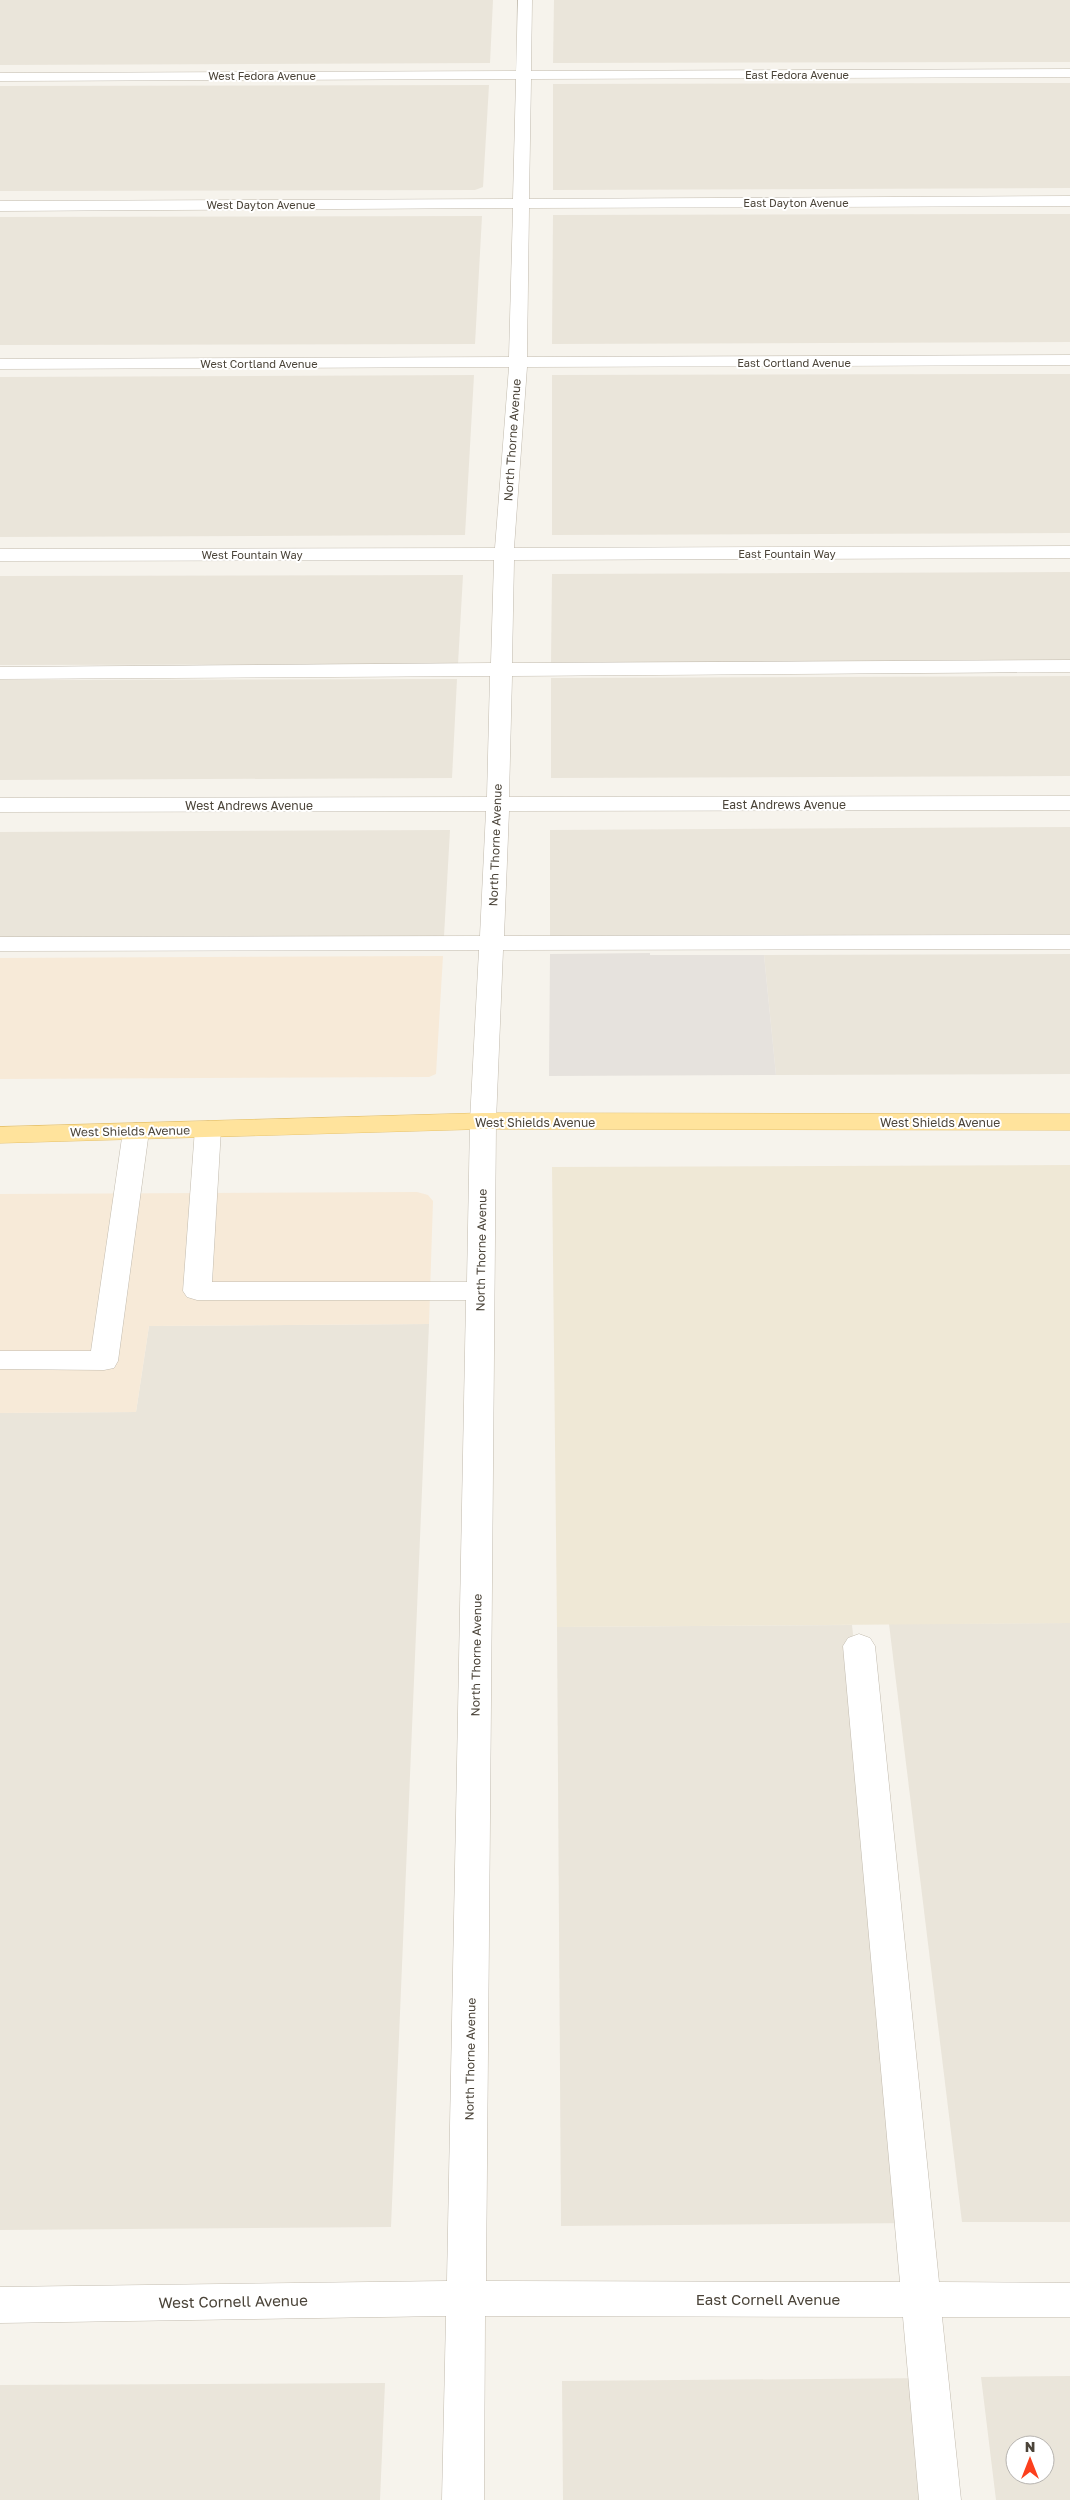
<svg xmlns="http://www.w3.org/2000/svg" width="1070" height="2500" viewBox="0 0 1070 2500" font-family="'Golos Text',sans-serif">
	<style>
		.residential { fill: #eae5da; fill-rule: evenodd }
		.commercial { fill: #f7ead8 }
		.industrial { fill: #e6e2dd }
		.education { fill: #efe8d6 }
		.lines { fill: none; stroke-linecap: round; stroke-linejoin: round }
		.minor-casing { stroke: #c2bbae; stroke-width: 1 }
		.major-casing { stroke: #e6c16a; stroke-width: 1 }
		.minor { fill: #fff; fill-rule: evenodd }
		.major { fill: #ffe39c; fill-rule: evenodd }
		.labels { text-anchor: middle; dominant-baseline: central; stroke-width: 4; stroke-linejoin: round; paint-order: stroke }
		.far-street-label { font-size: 11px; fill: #4b4439; stroke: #fff }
		.street-label { font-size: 12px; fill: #4b4439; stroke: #fff }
		.near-street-label { font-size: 15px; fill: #4b4439; stroke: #fff }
	</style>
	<rect width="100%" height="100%" fill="#f6f3ec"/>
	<!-- residential -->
	<g class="residential">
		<polygon points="0,0 493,0 490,63 0,65"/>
		<polygon points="554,0 1070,0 1070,62 553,63"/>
		<polygon points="1070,83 1070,188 553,190 553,84"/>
		<polygon points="489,85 483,187 475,190 0,191 0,86"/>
		<polygon points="1070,214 1070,342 552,344 553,215"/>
		<polygon points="482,216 475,344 0,345 0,217"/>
		<polygon points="1070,374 1070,533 552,535 552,375"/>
		<polygon points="474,375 465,535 0,537 0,377"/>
		<polygon points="1070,572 1070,661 551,663 552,574"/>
		<polygon points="463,575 458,664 0,665 0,576"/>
		<polygon points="1070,676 1070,776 551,778 551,678"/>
		<polygon points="457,679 452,778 0,780 0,680"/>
		<polygon points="1070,827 1070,934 550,936 550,830"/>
		<polygon points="450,830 444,936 0,939 0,832"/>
		<polygon points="1070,954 1070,1074 776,1075 764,955"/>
		<polygon points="429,1324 391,2227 0,2230 0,1413 136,1412 149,1326"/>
		<polygon points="1070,1623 1070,2222 962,2222 889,1624"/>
		<polygon points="852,1625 916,2223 561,2226 557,1627"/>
		<path d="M 1070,2376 L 1070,2500 L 996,2500 L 981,2377 ZM 1015,2445 L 1045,2445 L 1045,2475 L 1015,2475 Z"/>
		<polygon points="933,2378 947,2500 563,2500 562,2381"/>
		<polygon points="385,2383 380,2500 0,2500 0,2385"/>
	</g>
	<!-- commercial -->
	<g class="commercial">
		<polygon points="443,956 436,1074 429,1077 0,1079 0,958"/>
		<polygon points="417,1192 428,1195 433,1201 429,1324 149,1326 136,1412 0,1413 0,1194"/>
	</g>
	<!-- industrial -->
	<polygon class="industrial" points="650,953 650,955 764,955 776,1075 549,1076 550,954"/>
	<!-- education -->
	<polygon class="education" points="1070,1165 1070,1623 557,1627 552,1167"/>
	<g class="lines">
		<!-- minor casing -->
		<g class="minor-casing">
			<g id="minor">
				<polygon points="518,0 532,0 531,71 1070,69 1070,77 531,79 529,199 1070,196 1070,206 529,208 527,357 1070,355 1070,365 527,367 514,548 1070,546 1070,558 514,560 512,663 1070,660 1070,672 512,676 509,797 1070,796 1070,810 509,811 504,936 1070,935 1070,949 503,950 496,1121 486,2281 900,2282 843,1646 848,1638 859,1634 870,1638 875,1646 939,2282 1070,2283 1070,2317 942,2317 961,2500 919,2500 903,2317 485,2316 484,2500 442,2500 446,2316 0,2323 0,2287 447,2281 466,1300 197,1300 187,1297 183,1291 195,1129 199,1123 208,1121 217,1123 221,1129 212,1282 467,1282 470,1121 479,950 0,951 0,937 480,936 486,811 0,812 0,798 487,797 490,676 0,679 0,667 491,663 494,560 0,561 0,549 495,548 509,367 0,369 0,359 509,357 513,208 0,211 0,201 513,199 516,79 0,81 0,73 516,71"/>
				<polygon points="136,1123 145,1125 149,1131 118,1361 114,1368 104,1370 0,1369 0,1351 91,1351 123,1131 127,1125"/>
			</g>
		</g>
		<!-- major casing -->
		<g class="major-casing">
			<polygon id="major" points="483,1113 1070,1114 1070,1130 483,1129 0,1143 0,1127"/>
		</g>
		<!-- minor -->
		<use href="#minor" class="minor"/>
		<!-- major -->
		<use href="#major" class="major"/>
	</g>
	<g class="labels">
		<!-- far-street labels -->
		<g class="far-street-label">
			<text x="797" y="74">East Fedora Avenue</text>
			<text x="262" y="75">West Fedora Avenue</text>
			<text x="796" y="202">East Dayton Avenue</text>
			<text x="261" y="204">West Dayton Avenue</text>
			<text x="794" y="362">East Cortland Avenue</text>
			<text x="259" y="363">West Cortland Avenue</text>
			<text x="787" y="553">East Fountain Way</text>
			<text x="252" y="554">West Fountain Way</text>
		</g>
		<!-- street labels -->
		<g class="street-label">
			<text transform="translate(512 440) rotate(-86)">North Thorne Avenue</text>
			<text x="784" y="804">East Andrews Avenue</text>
			<text x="249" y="805">West Andrews Avenue</text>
			<text transform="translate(495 845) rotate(-88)">North Thorne Avenue</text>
			<text x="535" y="1122">West Shields Avenue</text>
			<text x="940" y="1122">West Shields Avenue</text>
			<text transform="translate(130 1131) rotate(-1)">West Shields Avenue</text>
			<text transform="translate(481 1250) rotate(-89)">North Thorne Avenue</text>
			<text transform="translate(476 1655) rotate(-89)">North Thorne Avenue</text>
			<text transform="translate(470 2059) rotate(-89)">North Thorne Avenue</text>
		</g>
		<!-- near-street labels -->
		<g class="near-street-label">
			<text x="768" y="2299">East Cornell Avenue</text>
			<text transform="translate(233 2301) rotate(-1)">West Cornell Avenue</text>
		</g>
	</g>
	<!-- north arrow -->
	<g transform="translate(1030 2460)"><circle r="24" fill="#ffffff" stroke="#b7b4b0"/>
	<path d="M0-4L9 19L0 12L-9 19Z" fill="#fc3f1d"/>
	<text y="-8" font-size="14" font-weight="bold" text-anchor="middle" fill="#4b4439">N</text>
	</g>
</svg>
